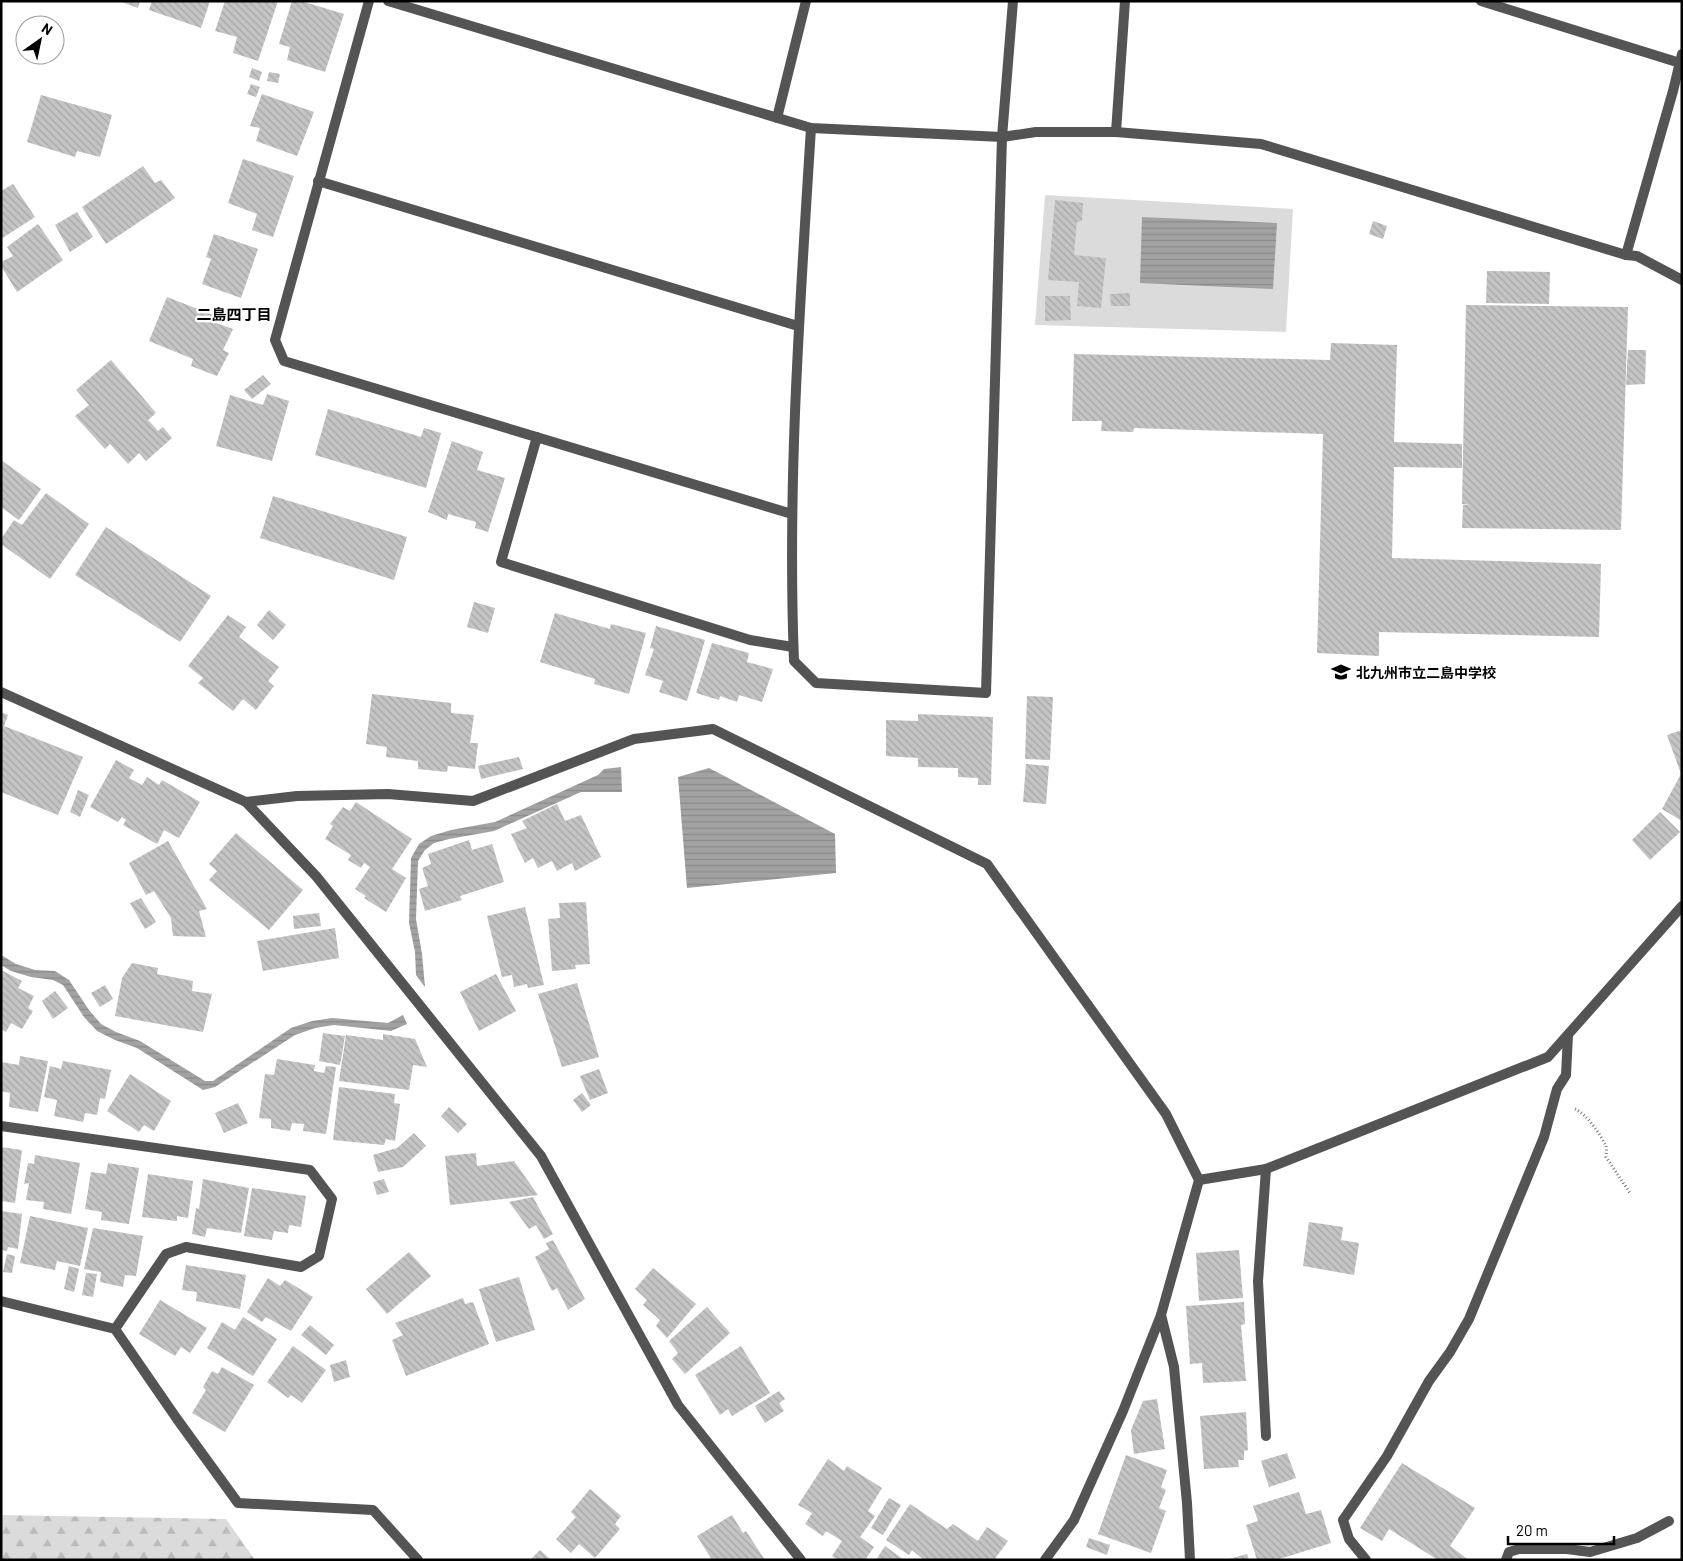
<svg xmlns="http://www.w3.org/2000/svg" width="1683" height="1561" viewBox="0 0 1683 1561" font-family="Barlow,'Noto Sans JP',sans-serif">
	<style>
		.forest { fill: url(#forest-firs) }
		.pitch { fill: #dbdbdb }
		.water { fill: url(#water-rules) }
		.building { fill: url(#building-back-hatch) }
		.lines { fill: none; stroke-linecap: round; stroke-linejoin: round }
		.path { stroke: #767676; stroke-width: 3; stroke-dasharray: 1 2.5; stroke-linecap: butt }
		.service { stroke: #545454; stroke-width: 10 }
		.minor { stroke: #545454; stroke-width: 10 }
		.labels { text-anchor: middle; dominant-baseline: central; stroke-width: 4.5; stroke-linejoin: round; paint-order: stroke }
		.poi-label { font-size: 14px; font-weight: bold; fill: #000; stroke: #fff; text-anchor: start }
		.neighbourhood-label { font-size: 15px; font-weight: bold; fill: #000; stroke: #fff }
	</style>
	<defs>
		<pattern id="forest-firs" width="22" height="20" patternUnits="userSpaceOnUse" patternTransform="scale(1.25)"><rect width="22" height="20" fill="#dbdbdb"/><path d="M5 1l3.5 6h-7zM16 11l3.5 6h-7z" fill="#bababa"/></pattern>
		<pattern id="water-rules" width="6" height="5" patternUnits="userSpaceOnUse" patternTransform="scale(1.25)"><rect width="6" height="5" fill="#a2a2a2"/><path d="M0 2.5h6" fill="none" stroke="#8a8a8a"/></pattern>
		<pattern id="building-back-hatch" width="6" height="6" patternUnits="userSpaceOnUse" patternTransform="scale(1.25)"><rect width="6" height="6" fill="#c4c4c4"/><path d="M-1 5l2 2M0 0l6 6M5-1l2 2" fill="none" stroke="#a7a7a7"/></pattern>
	</defs>
	<rect width="100%" height="100%" fill="#fff"/>
	<!-- forest -->
	<polygon class="forest" points="1,1515 226,1519 255,1560 1,1560"/>
	<!-- pitch -->
	<polygon class="pitch" points="1045,195 1293,209 1286,332 1035,325"/>
	<!-- water -->
	<g class="water">
		<polygon points="1142,217 1277,223 1273,289 1140,283"/>
		<polygon points="621,767 622,792 581,792 494,831 449,839 434,843 425,850 418,861 416,919 422,954 425,987 416,975 415,952 409,923 411,858 419,844 431,836 451,830 495,822 598,775 604,769"/>
		<polygon points="709,768 835,834 836,873 687,888 678,777"/>
		<polygon points="1,955 16,964 35,970 55,971 69,980 89,1010 101,1024 116,1032 140,1041 205,1081 213,1081 291,1028 312,1021 332,1018 388,1023 403,1015 407,1024 391,1031 334,1025 315,1028 295,1035 215,1087 203,1090 137,1048 115,1040 97,1031 84,1017 63,985 53,980 31,977 11,971 1,965"/>
	</g>
	<!-- building -->
	<g class="building">
		<polygon points="119,1 140,1 138,8"/>
		<polygon points="152,1 210,1 201,28 149,10"/>
		<polygon points="225,1 278,1 258,61 233,53 237,37 215,31"/>
		<polygon points="292,1 301,1 344,14 325,72 287,60 290,47 279,44"/>
		<polygon points="252,68 262,72 259,81 249,77"/>
		<polygon points="269,72 280,74 278,83 267,81"/>
		<polygon points="251,84 260,87 256,97 247,94"/>
		<polygon points="262,94 314,112 297,156 256,141 260,128 250,126"/>
		<polygon points="41,95 112,115 100,157 77,151 75,157 27,142"/>
		<polygon points="243,159 294,176 273,237 252,230 257,214 228,203"/>
		<polygon points="143,166 155,183 161,180 175,198 106,244 82,207"/>
		<polygon points="13,184 35,217 1,239 1,191"/>
		<polygon points="1055,200 1083,203 1082,221 1077,222 1074,255 1106,258 1101,308 1077,306 1079,282 1048,280"/>
		<polygon points="77,212 93,237 70,252 55,225"/>
		<polygon points="1373,221 1387,226 1383,239 1369,234"/>
		<polygon points="38,224 63,260 17,292 1,266 1,262 13,256 7,247"/>
		<polygon points="214,234 258,249 241,298 202,284 211,259 206,257"/>
		<polygon points="1487,271 1550,272 1549,304 1486,303"/>
		<polygon points="1130,293 1130,306 1111,306 1110,294"/>
		<polygon points="1045,296 1070,296 1071,320 1045,321"/>
		<polygon points="167,297 218,317 216,323 233,329 223,350 229,353 217,376 191,366 193,359 149,341"/>
		<polygon points="1466,305 1628,307 1621,530 1462,528 1463,505 1470,505 1462,504"/>
		<polygon points="1331,343 1397,345 1394,442 1462,444 1462,468 1394,467 1392,558 1601,564 1599,637 1379,632 1379,656 1317,653 1323,434 1134,428 1133,432 1101,431 1102,421 1072,421 1074,354 1330,360"/>
		<polygon points="1628,350 1646,350 1645,384 1626,385"/>
		<polygon points="111,360 156,413 148,420 158,431 163,427 172,438 146,461 139,453 128,464 110,444 105,449 75,416 89,405 76,390"/>
		<polygon points="263,375 271,384 252,399 244,390"/>
		<polygon points="267,394 289,401 272,461 216,446 230,395 263,405"/>
		<polygon points="328,409 421,437 424,428 441,433 426,488 315,455"/>
		<polygon points="452,441 483,452 477,470 505,478 488,532 475,528 476,522 448,514 447,520 428,512"/>
		<polygon points="1,460 41,489 19,520 1,507"/>
		<polygon points="46,493 89,524 50,579 1,544 1,539 14,520 22,525"/>
		<polygon points="273,496 407,537 394,580 260,538"/>
		<polygon points="106,527 211,596 180,642 75,575"/>
		<polygon points="474,602 495,608 488,633 467,627"/>
		<polygon points="269,610 286,625 273,640 257,625"/>
		<polygon points="555,613 610,629 611,624 646,633 629,694 594,684 595,679 540,662"/>
		<polygon points="228,615 246,627 239,637 279,667 268,681 274,686 256,710 243,699 233,711 198,683 203,678 188,666"/>
		<polygon points="656,626 705,640 687,701 659,692 663,681 645,675 654,649 650,648"/>
		<polygon points="712,643 749,653 747,662 773,669 762,702 739,695 737,702 720,696 719,700 696,693"/>
		<polygon points="372,694 451,703 451,713 474,715 470,743 478,743 475,769 448,766 447,772 418,769 418,761 386,757 387,747 366,744"/>
		<polygon points="1027,696 1053,697 1050,760 1025,759"/>
		<polygon points="1,712 8,715 4,726 83,757 58,815 1,792"/>
		<polygon points="918,714 993,717 991,785 978,785 978,778 958,777 958,768 918,767 918,758 886,756 886,720 918,721"/>
		<polygon points="1682,730 1682,821 1662,809 1681,774 1667,735"/>
		<polygon points="519,757 523,769 481,779 478,766"/>
		<polygon points="116,760 134,770 129,778 142,785 147,777 159,785 162,780 200,802 179,838 164,830 157,844 123,825 126,820 122,817 118,822 90,807"/>
		<polygon points="1026,764 1049,766 1046,804 1023,802"/>
		<polygon points="78,790 89,795 80,817 70,812"/>
		<polygon points="356,802 412,839 392,869 406,878 386,912 364,898 366,896 355,889 370,867 364,863 361,868 348,860 351,855 325,839 333,826 330,824 343,807 350,811"/>
		<polygon points="557,804 565,821 581,815 601,857 575,871 572,863 557,871 552,861 538,868 533,858 525,863 511,834 527,828 522,821"/>
		<polygon points="1660,812 1680,832 1650,860 1632,840"/>
		<polygon points="236,833 303,890 269,930 209,880 217,871 209,864"/>
		<polygon points="469,840 472,850 492,844 504,882 460,896 462,900 425,911 419,889 428,886 422,868 431,864 428,854"/>
		<polygon points="168,841 207,909 199,911 206,937 173,936 171,918 154,891 146,895 129,863"/>
		<polygon points="141,898 156,922 145,929 130,903"/>
		<polygon points="586,902 590,964 575,965 576,969 552,971 548,919 560,918 559,903"/>
		<polygon points="525,907 544,985 528,988 527,984 514,987 512,975 502,977 487,916"/>
		<polygon points="319,913 321,926 294,929 293,916"/>
		<polygon points="335,928 339,958 263,971 257,941"/>
		<polygon points="132,963 158,968 157,974 193,981 192,991 212,994 203,1032 115,1016 122,978"/>
		<polygon points="1,970 22,981 18,988 34,996 28,1008 33,1011 22,1029 11,1023 6,1032 1,1029"/>
		<polygon points="496,974 516,1011 479,1031 460,992"/>
		<polygon points="577,983 599,1057 562,1067 538,994"/>
		<polygon points="105,985 113,999 100,1007 91,993"/>
		<polygon points="55,991 68,1008 53,1019 42,1001"/>
		<polygon points="323,1033 345,1036 340,1065 319,1061"/>
		<polygon points="383,1034 415,1039 427,1067 413,1065 409,1090 339,1081 346,1035 383,1040"/>
		<polygon points="20,1056 48,1061 38,1112 9,1107 10,1093 1,1091 1,1062 19,1065"/>
		<polygon points="277,1059 315,1065 314,1071 324,1073 326,1066 336,1067 326,1134 303,1131 304,1124 292,1123 290,1131 271,1128 271,1119 259,1118 265,1074 274,1075"/>
		<polygon points="63,1061 111,1070 105,1099 100,1098 97,1115 85,1113 83,1122 54,1116 57,1100 44,1097 50,1066 61,1069"/>
		<polygon points="599,1069 608,1093 590,1100 580,1076"/>
		<polygon points="130,1074 171,1101 154,1131 144,1125 139,1132 107,1111"/>
		<polygon points="339,1087 395,1094 394,1103 400,1104 395,1141 386,1139 384,1145 333,1140"/>
		<polygon points="582,1093 591,1105 582,1112 573,1100"/>
		<polygon points="238,1103 248,1123 224,1133 215,1113"/>
		<polygon points="449,1107 467,1124 458,1133 441,1116"/>
		<polygon points="414,1133 426,1146 403,1167 378,1172 373,1155 397,1148"/>
		<polygon points="1,1147 22,1150 15,1203 1,1201"/>
		<polygon points="476,1153 477,1166 514,1161 538,1195 450,1205 445,1156"/>
		<polygon points="35,1155 80,1163 71,1214 43,1209 44,1202 26,1200 29,1183 24,1184 28,1163 34,1164"/>
		<polygon points="108,1163 139,1168 129,1224 101,1220 102,1212 85,1209 91,1172 106,1174"/>
		<polygon points="148,1174 193,1181 188,1218 177,1216 177,1221 142,1217"/>
		<polygon points="203,1179 249,1188 241,1233 207,1228 205,1237 192,1234 196,1208 199,1209"/>
		<polygon points="384,1179 389,1192 377,1195 373,1182"/>
		<polygon points="252,1188 306,1196 301,1227 289,1225 288,1233 274,1231 272,1240 244,1236"/>
		<polygon points="533,1197 553,1234 544,1239 536,1225 529,1229 509,1202"/>
		<polygon points="1,1211 22,1214 18,1249 8,1247 7,1251 1,1250"/>
		<polygon points="30,1216 88,1228 80,1266 57,1261 55,1270 20,1263"/>
		<polygon points="1309,1222 1343,1227 1341,1240 1359,1243 1354,1275 1303,1266"/>
		<polygon points="93,1228 143,1236 136,1276 125,1275 123,1287 100,1282 101,1272 84,1269"/>
		<polygon points="553,1240 585,1299 568,1310 557,1288 552,1291 535,1257 549,1249 546,1243"/>
		<polygon points="1239,1250 1243,1298 1199,1301 1196,1253"/>
		<polygon points="409,1252 431,1276 387,1314 366,1289"/>
		<polygon points="7,1254 15,1256 12,1273 3,1272"/>
		<polygon points="186,1265 246,1275 240,1309 196,1301 197,1292 182,1290"/>
		<polygon points="69,1266 79,1269 74,1292 64,1289"/>
		<polygon points="653,1268 696,1304 667,1338 656,1326 660,1320 643,1305 647,1300 635,1289"/>
		<polygon points="86,1273 97,1274 93,1297 82,1295"/>
		<polygon points="519,1277 535,1330 496,1342 479,1289"/>
		<polygon points="268,1278 280,1286 285,1280 313,1297 291,1331 266,1317 262,1322 247,1312"/>
		<polygon points="463,1298 465,1304 473,1302 489,1344 406,1376 392,1340 403,1335 395,1323"/>
		<polygon points="160,1300 207,1328 190,1353 181,1347 175,1356 139,1334"/>
		<polygon points="1244,1302 1245,1324 1241,1325 1246,1381 1203,1383 1202,1363 1190,1364 1186,1306"/>
		<polygon points="707,1307 730,1333 685,1374 672,1359 678,1353 669,1341"/>
		<polygon points="243,1317 277,1339 253,1376 207,1348 222,1322 235,1330"/>
		<polygon points="310,1325 334,1345 326,1355 301,1335"/>
		<polygon points="293,1346 326,1370 302,1403 291,1395 288,1398 267,1382"/>
		<polygon points="741,1346 770,1393 732,1416 728,1409 720,1415 695,1375"/>
		<polygon points="346,1360 350,1377 334,1382 330,1365"/>
		<polygon points="222,1367 254,1385 225,1432 192,1413 206,1390 203,1387 212,1371 218,1374"/>
		<polygon points="779,1391 785,1399 779,1403 784,1411 765,1423 755,1406"/>
		<polygon points="1157,1399 1165,1449 1134,1454 1131,1430 1143,1401"/>
		<polygon points="1246,1412 1248,1450 1244,1451 1244,1460 1238,1460 1239,1467 1204,1469 1200,1416"/>
		<polygon points="1287,1453 1296,1478 1269,1487 1261,1461"/>
		<polygon points="1126,1455 1167,1470 1161,1487 1166,1490 1159,1508 1166,1511 1151,1553 1098,1534"/>
		<polygon points="828,1459 844,1471 847,1466 882,1488 868,1511 875,1516 860,1537 874,1547 865,1560 838,1560 832,1556 842,1541 826,1531 823,1536 805,1524 812,1513 798,1505"/>
		<polygon points="1402,1463 1475,1508 1450,1546 1469,1560 1438,1560 1389,1529 1382,1541 1360,1528"/>
		<polygon points="590,1489 621,1516 615,1524 620,1529 595,1558 579,1544 571,1553 556,1539 576,1517 571,1512"/>
		<polygon points="1299,1492 1306,1514 1321,1510 1331,1543 1276,1560 1257,1560 1246,1525 1258,1521 1253,1506"/>
		<polygon points="889,1498 901,1505 883,1535 871,1528"/>
		<polygon points="910,1504 947,1529 953,1524 978,1541 987,1527 1008,1541 994,1560 924,1560 912,1550 909,1555 886,1540"/>
		<polygon points="732,1515 743,1533 746,1531 765,1560 712,1560 697,1536"/>
		<polygon points="1089,1538 1110,1545 1107,1555 1086,1547"/>
		<polygon points="885,1546 904,1560 876,1560"/>
		<polygon points="540,1550 551,1560 530,1560"/>
		<polygon points="1247,1554 1249,1560 1229,1560 1229,1559"/>
	</g>
	<g class="lines">
		<!-- path -->
		<path class="path" d="M 1575,1109 C 1587,1114 1600,1134 1606,1146 C 1607,1149 1606,1153 1606,1157 L 1630,1193"/>
		<!-- service -->
		<g class="service">
			<polyline points="1266,1169 1258,1281 1266,1436"/>
			<polyline points="1366,1560 1349,1539 1343,1520 1387,1456 1429,1381 1450,1352 1469,1319 1544,1137 1557,1089 1566,1075 1568,1035"/>
			<polyline points="1506,1560 1509,1552 1519,1549 1567,1549 1590,1552 1637,1538 1669,1521"/>
		</g>
		<!-- minor -->
		<g class="minor">
			<polyline points="369,1 275,340 284,361 792,514"/>
			<polyline points="388,1 811,128 1002,137 1036,132 1116,132 1261,144 1626,255 1637,256 1682,280"/>
			<polyline points="1481,1 1680,63"/>
			<polyline points="777,118 806,1"/>
			<path d="M 811,128 C 800,305 787,483 794,661 L 816,683 L 986,693 L 1002,137 L 1013,1"/>
			<polyline points="1116,132 1125,1"/>
			<polyline points="318,181 798,326"/>
			<polyline points="1626,255 1673,91 1682,54"/>
			<polyline points="537,437 501,562 750,640 793,647"/>
			<polyline points="1,692 246,802 316,876 541,1156 678,1405 801,1560"/>
			<polyline points="246,802 297,796 388,794 473,801 634,739 713,729 987,864 1166,1114 1199,1180 1161,1315 1123,1411 1074,1520 1045,1560"/>
			<polyline points="1,1126 310,1170 332,1199 319,1256 301,1267 186,1247 166,1254 115,1329"/>
			<polyline points="1199,1180 1266,1169 1548,1057 1682,906"/>
			<polyline points="1,1301 115,1329 177,1419 238,1503 373,1510 418,1560"/>
			<polyline points="1161,1315 1174,1367 1187,1503 1190,1560"/>
		</g>
	</g>
	<!-- icons -->
	<defs>
		<g id="school-bare" transform="scale(1.5)"><path d="M0-5L7-2L0 1L-7-2ZM-4 1L0 2.5L4 1V4Q0 6-4 4Z" fill="#000" stroke="#fff" stroke-width="2.5" paint-order="stroke"/></g>
	</defs>
	<g fill-rule="evenodd">
		<use href="#school-bare" x="1341" y="672"/>
	</g>
	<g class="labels">
		<!-- poi labels -->
		<g class="poi-label">
			<text x="1356" y="672">北九州市立二島中学校</text>
		</g>
		<!-- neighbourhood labels -->
		<g class="neighbourhood-label">
			<text x="234" y="314">二島四丁目</text>
		</g>
	</g>
	<!-- border -->
	<rect width="1683" height="1561" fill="none" stroke="#000000" stroke-width="5"/>
	<!-- north arrow -->
	<g transform="translate(40 40) rotate(33)"><circle r="24" fill="#ffffff" stroke="#999999"/>
	<path d="M0-4L9 19L0 12L-9 19Z" fill="#000000"/>
	<text y="-8" font-size="14" font-weight="bold" text-anchor="middle" fill="#000000">N</text>
	</g>
	<!-- scale -->
	<path d="M1508 1536v8h106v-8" fill="none" stroke="#000000" stroke-width="2.5"/>
	<text x="1516" y="1536" font-size="15" fill="#000000" stroke="#ffffff" stroke-width="4" paint-order="stroke">20 m</text>
</svg>
